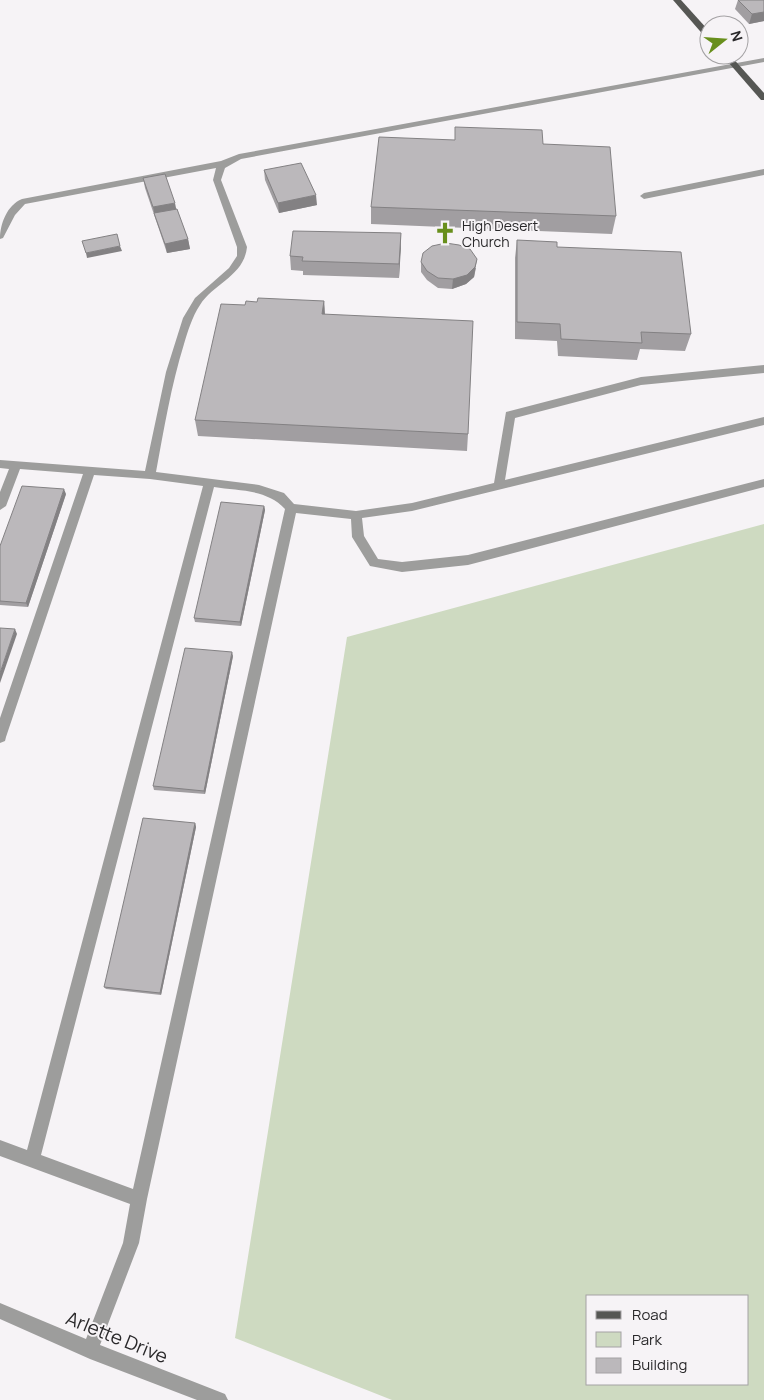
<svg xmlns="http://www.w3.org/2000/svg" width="764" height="1400" viewBox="0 0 764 1400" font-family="Manrope,sans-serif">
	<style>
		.green { fill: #cedac1; fill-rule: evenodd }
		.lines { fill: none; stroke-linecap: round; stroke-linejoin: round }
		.minor { fill: #9d9d9c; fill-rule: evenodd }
		.major { fill: #565754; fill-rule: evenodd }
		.wall { fill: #a19ea1 }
		.shaded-wall { fill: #838183 }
		.building { fill: #bbb8bb; stroke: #838183 }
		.labels { text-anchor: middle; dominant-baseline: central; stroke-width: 4; stroke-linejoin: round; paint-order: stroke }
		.far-poi-label { font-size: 14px; fill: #29282a; stroke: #f6f3f6; text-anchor: start }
		.near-street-label { font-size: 19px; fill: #29282a; stroke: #f6f3f6 }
	</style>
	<rect width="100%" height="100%" fill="#f6f3f6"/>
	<!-- green -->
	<path class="green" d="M 764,524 L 764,1400 L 392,1400 L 235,1338 L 347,637 ZM 588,1296 L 748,1296 L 748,1384 L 588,1384 Z"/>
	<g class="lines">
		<!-- minor -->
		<g class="minor">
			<path d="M 764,58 L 764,62 L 241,159 L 225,168 L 221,180 L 247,247 C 244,276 214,283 200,305 C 192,317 188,331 184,344 C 171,386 164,429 156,472 L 259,485 L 284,493 L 294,504 L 356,511 L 412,503 L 494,483 L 506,412 L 641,377 L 764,365 L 764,373 L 641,385 L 515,418 L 505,480 L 764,417 L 764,425 L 412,511 L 362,518 L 364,536 L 378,559 L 402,562 L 468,555 L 764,479 L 764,487 L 468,565 L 402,572 L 370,566 L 352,537 L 351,519 L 296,513 L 147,1199 L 139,1243 L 100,1345 L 225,1394 L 228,1400 L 197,1400 L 90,1359 L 0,1319 L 0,1303 L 86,1339 L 123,1243 L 130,1204 L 0,1156 L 0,1140 L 27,1150 L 203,486 L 150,479 L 94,475 L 6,737 L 5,741 L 0,743 L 0,718 L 83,474 L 20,469 L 6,506 L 0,510 L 0,492 L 9,469 L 0,468 L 0,460 L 145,471 L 166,372 L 183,318 L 195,298 L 229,268 L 237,256 L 237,247 L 213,180 L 216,168 L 25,204 L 15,215 L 3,238 L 0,239 C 0,224 7,205 22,199 L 221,161 L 239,154 ZM 214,487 C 239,491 267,489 285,509 L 133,1189 L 41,1155 Z"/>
			<polygon points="764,169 764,175 644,199 640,196 644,193"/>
		</g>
		<!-- major -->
		<g class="major">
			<polygon points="673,0 681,0 709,31 709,38 706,38"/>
			<polygon points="722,55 730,55 764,93 764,100 761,100"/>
		</g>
	</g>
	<!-- wall -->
	<g class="wall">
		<polygon points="738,0 764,0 764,21 749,24 735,9"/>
		<polygon points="543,144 616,216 612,234 371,224 371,207"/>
		<polygon points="264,170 317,205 279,213 265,180"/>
		<polygon points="143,178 176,209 188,239 190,249 167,253 145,188"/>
		<polygon points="401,233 399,278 303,275 303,271 291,270 290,256"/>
		<polygon points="517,240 557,247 691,334 685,351 640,349 637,360 558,356 557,341 515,339 515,258"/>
		<polygon points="421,262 476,268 474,277 466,284 452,289 438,288 427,280 421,272"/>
		<polygon points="324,301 325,314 468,434 467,451 198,436 195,420 245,305 257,302"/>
		<polygon points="66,494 28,607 0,605 0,546"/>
		<polygon points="264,506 265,510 241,626 195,622 194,618"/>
		<polygon points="233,656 205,794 154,790 153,786"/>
		<polygon points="195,823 196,827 161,995 106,989 104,987"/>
	</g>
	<!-- shaded-wall -->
	<g class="shaded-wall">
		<polygon points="764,12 764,21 749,24 752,14"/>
		<polygon points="316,195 317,205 279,213 278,203"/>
		<polygon points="175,203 177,213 154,213 155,217 153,207"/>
		<polygon points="401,233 401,247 399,278 399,264"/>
		<polygon points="188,239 190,249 167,253 165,244"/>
		<polygon points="120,246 122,251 87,258 86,253"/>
		<polygon points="477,259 474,277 466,284 452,289 453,279"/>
		<polygon points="324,301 325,318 322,314"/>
		<polygon points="64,489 66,494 28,607 26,603"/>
		<polygon points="264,506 265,510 241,626 240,622"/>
		<polygon points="15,629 17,634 0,683 0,673"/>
		<polygon points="232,652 233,656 205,794 204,791"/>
		<polygon points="195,823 196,827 161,995 160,993"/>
	</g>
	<!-- building -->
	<g class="building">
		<polygon points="738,0 764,0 764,12 752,14"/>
		<polygon points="455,127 542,130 543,144 610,147 616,216 371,207 379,137 455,140"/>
		<polygon points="301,163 316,195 278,203 264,170"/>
		<polygon points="165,174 175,203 153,207 143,178"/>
		<polygon points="177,209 188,239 165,244 154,213"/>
		<polygon points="293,231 401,233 399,264 302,261 303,257 290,256"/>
		<polygon points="117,234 120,246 86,253 82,241"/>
		<polygon points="517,240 557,242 557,247 681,252 691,334 641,332 642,343 561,339 560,324 517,322"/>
		<polygon points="446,243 459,245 470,249 477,259 475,267 467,275 453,279 438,278 427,271 421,262 423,253 432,246"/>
		<polygon points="258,298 324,301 322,314 473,321 468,434 195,420 221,304 245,305 246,301 257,302"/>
		<polygon points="22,486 64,489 26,603 0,601 0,546"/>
		<polygon points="221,502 264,506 240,622 194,618"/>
		<polygon points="0,628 15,629 0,673"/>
		<polygon points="185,648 232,652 204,791 153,786"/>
		<polygon points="143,818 195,823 160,993 104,987"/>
	</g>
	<!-- icons -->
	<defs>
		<g id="church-bare" transform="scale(1.725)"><path d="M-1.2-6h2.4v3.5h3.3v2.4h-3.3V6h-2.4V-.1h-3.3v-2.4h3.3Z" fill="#688f1c" stroke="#f6f3f6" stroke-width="2.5" paint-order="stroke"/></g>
	</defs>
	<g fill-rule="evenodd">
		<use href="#church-bare" x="445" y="233"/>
	</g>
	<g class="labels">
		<!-- far-poi labels -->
		<g class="far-poi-label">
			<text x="462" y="225">High Desert<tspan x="462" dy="16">Church</tspan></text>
		</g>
		<!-- near-street labels -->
		<g class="near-street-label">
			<text transform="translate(117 1337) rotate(22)">Arlette Drive</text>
		</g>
	</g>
	<!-- legend -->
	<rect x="586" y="1295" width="162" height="90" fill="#f6f3f6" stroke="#a4a2a4"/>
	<rect x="596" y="1311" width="25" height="8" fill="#565754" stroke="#a4a2a4"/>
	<text x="632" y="1320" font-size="15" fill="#29282a">Road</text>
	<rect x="596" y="1332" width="25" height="15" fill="#cedac1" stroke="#a4a2a4"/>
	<text x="632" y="1345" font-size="15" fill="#29282a">Park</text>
	<rect x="596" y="1358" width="25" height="15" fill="#bbb8bb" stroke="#a4a2a4"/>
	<text x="632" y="1370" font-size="15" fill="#29282a">Building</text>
	<!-- north arrow -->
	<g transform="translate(724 40) rotate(73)"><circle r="24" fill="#f6f3f6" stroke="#a4a2a4"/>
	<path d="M0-4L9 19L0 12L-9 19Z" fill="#688f1c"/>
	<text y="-8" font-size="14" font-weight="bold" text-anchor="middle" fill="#29282a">N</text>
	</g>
</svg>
